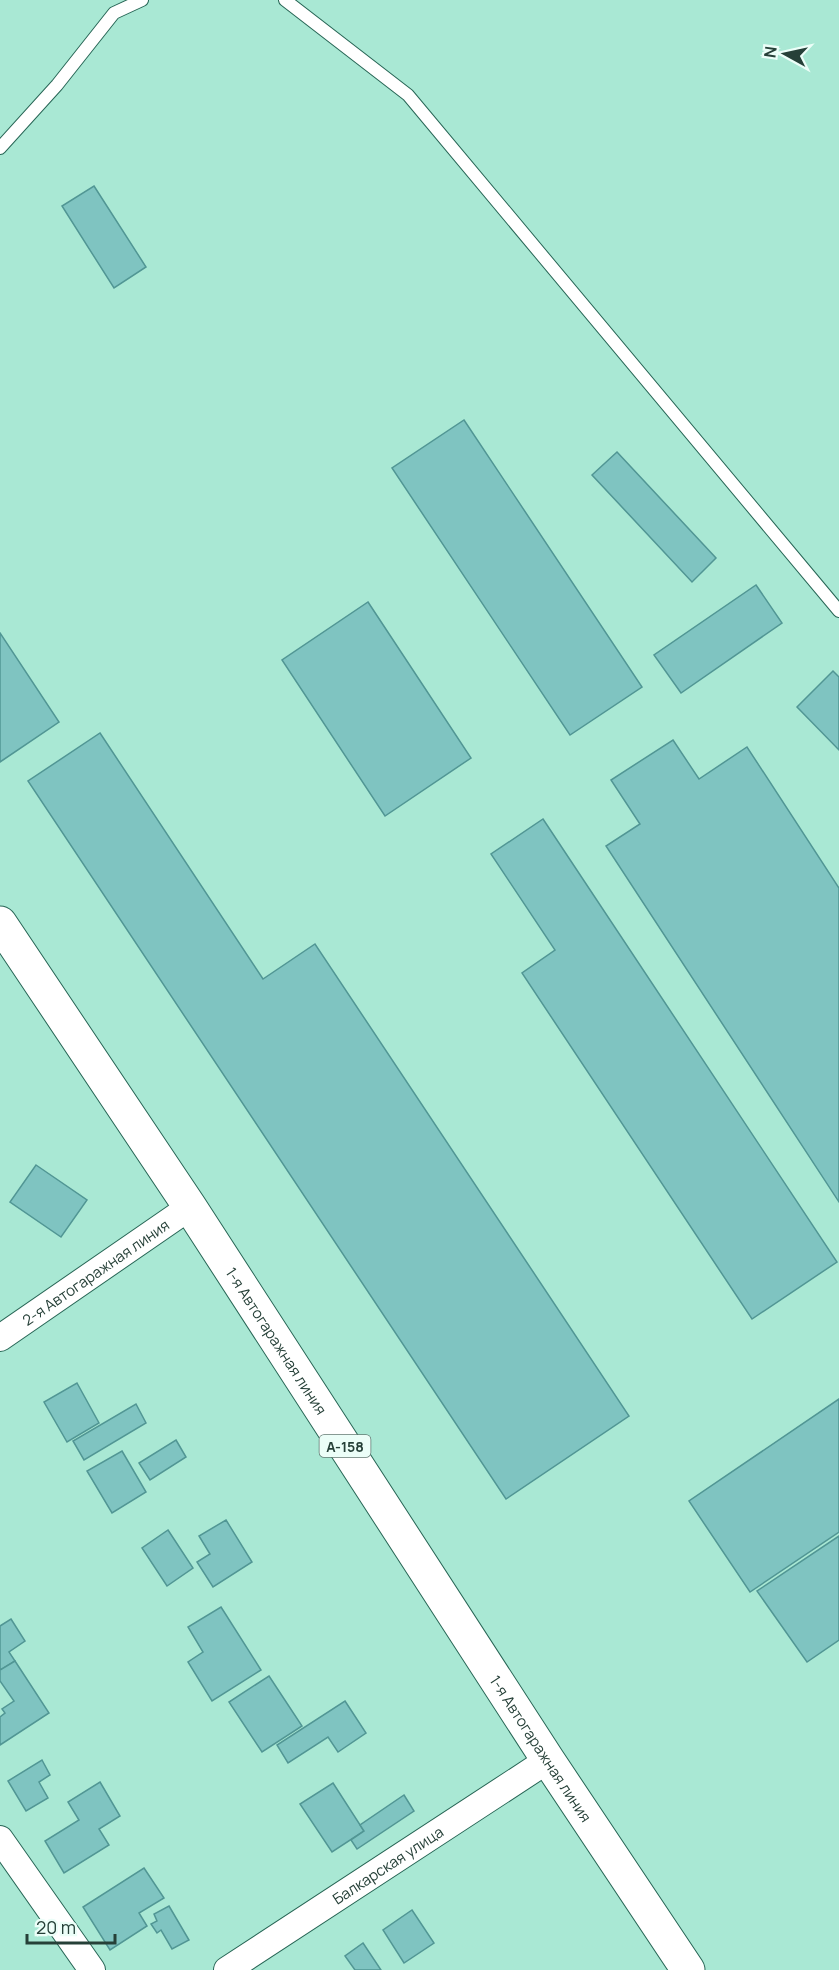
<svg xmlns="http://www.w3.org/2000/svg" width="839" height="1970" viewBox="0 0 839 1970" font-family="Manrope,sans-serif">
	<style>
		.building { fill: #7fc4c1; stroke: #519694; stroke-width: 1.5 }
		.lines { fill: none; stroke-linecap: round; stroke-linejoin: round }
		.service-casing { stroke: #286656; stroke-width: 14 }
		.minor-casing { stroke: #286656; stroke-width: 28 }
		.primary-casing { stroke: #286656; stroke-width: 35 }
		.service { stroke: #fff; stroke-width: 12 }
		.minor { stroke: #fff; stroke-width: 26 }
		.primary { stroke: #fff; stroke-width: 33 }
		.labels { text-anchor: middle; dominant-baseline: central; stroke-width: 4.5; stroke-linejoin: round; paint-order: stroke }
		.shield { fill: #ecfef8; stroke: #617972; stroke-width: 1.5 }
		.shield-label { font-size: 14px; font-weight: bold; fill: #264038 }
		.street-label { font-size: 15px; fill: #264038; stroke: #ecfef8 }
	</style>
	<rect width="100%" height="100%" fill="#a9e8d4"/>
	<!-- building -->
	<g class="building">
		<polygon points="94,186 146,267 114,288 62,206"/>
		<polygon points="464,420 642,687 570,735 392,468"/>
		<polygon points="617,452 716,558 692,582 592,475"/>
		<polygon points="756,585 782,623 681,693 654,655"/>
		<polygon points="368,602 471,758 385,816 282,660"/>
		<polygon points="0,633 59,722 0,762"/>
		<polygon points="833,671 839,677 839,750 797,707"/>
		<polygon points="100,733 263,979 315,944 629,1416 506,1499 28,781"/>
		<polygon points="673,740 699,779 747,747 839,888 839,1202 606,846 640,824 611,780"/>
		<polygon points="543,819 837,1262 752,1319 522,973 555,950 491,854"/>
		<polygon points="36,1165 87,1200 61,1237 10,1202"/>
		<polygon points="77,1383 99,1423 67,1442 44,1402"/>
		<polygon points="839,1399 839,1532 750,1592 689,1501"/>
		<polygon points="136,1404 146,1423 84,1460 73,1441"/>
		<polygon points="176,1440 186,1457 150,1480 139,1463"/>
		<polygon points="122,1451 146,1492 112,1513 87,1471"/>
		<polygon points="226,1520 252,1562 213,1587 197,1562 210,1554 199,1536"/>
		<polygon points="168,1530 193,1568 167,1586 142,1548"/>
		<polygon points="839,1536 839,1640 807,1662 757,1591"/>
		<polygon points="221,1607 261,1670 212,1701 188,1662 203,1652 188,1627"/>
		<polygon points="11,1619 25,1641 9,1652 15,1661 0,1670 0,1626"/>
		<polygon points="15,1661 49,1713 0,1745 0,1717 5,1713 2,1709 14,1701 0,1681 0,1670"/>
		<polygon points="269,1676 302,1726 262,1752 229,1702"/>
		<polygon points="345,1701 366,1733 338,1752 328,1737 288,1763 277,1745"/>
		<polygon points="42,1760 50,1775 39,1782 48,1798 26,1811 8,1781"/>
		<polygon points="100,1782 120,1816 99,1829 109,1845 64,1873 45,1841 79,1820 68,1802"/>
		<polygon points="333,1783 364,1831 332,1852 300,1804"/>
		<polygon points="404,1795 414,1811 357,1849 351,1840 364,1831 360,1825"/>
		<polygon points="144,1868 164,1898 139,1913 147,1926 110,1950 83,1907"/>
		<polygon points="169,1906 189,1940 172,1949 161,1930 157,1933 151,1924 157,1921 154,1914"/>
		<polygon points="412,1910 434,1943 404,1963 383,1930"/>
		<polygon points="363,1943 381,1970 355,1970 345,1956"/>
	</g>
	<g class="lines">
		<!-- service casing -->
		<g class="service-casing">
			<g id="service">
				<polyline points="285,0 408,95 839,611"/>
				<polyline points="0,148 57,85 114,13 142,0"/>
			</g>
		</g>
		<!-- minor casing -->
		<g class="minor-casing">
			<g id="minor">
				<path id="s1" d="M 0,1338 L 190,1207"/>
				<polyline points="0,1839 92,1970"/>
				<path id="s2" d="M 227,1970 L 548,1760"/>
			</g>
		</g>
		<!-- primary casing -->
		<g class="primary-casing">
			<g id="primary">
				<path id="s3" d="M 0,923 L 190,1207 L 548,1760 L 688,1970"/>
			</g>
		</g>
		<!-- service -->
		<use href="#service" class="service"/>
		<!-- minor -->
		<use href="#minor" class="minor"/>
		<!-- primary -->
		<use href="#primary" class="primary"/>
	</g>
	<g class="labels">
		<!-- shield labels -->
		<rect class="shield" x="319.5" y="1435" width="51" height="22" rx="4.5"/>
		<g class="shield-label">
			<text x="345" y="1446">А-158</text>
		</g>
		<!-- street labels -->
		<g class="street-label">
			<text stroke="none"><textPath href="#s1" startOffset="116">2-я Автогаражная линия</textPath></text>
			<text stroke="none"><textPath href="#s3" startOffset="501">1-я Автогаражная линия</textPath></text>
			<text stroke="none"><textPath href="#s3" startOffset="987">1-я Автогаражная линия</textPath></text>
			<text stroke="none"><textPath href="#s2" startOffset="192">Балкарская улица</textPath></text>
		</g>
	</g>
	<!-- north arrow -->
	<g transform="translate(785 54) rotate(278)" stroke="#ecfef8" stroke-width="4.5" paint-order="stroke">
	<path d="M0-4.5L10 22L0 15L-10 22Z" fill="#264038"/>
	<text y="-9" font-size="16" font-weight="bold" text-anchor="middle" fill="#264038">N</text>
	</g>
	<!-- scale -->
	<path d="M27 1934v9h88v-9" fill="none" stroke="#264038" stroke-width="3"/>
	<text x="36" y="1934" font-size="18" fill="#264038" stroke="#ecfef8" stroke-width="4.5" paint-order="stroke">20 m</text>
</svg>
